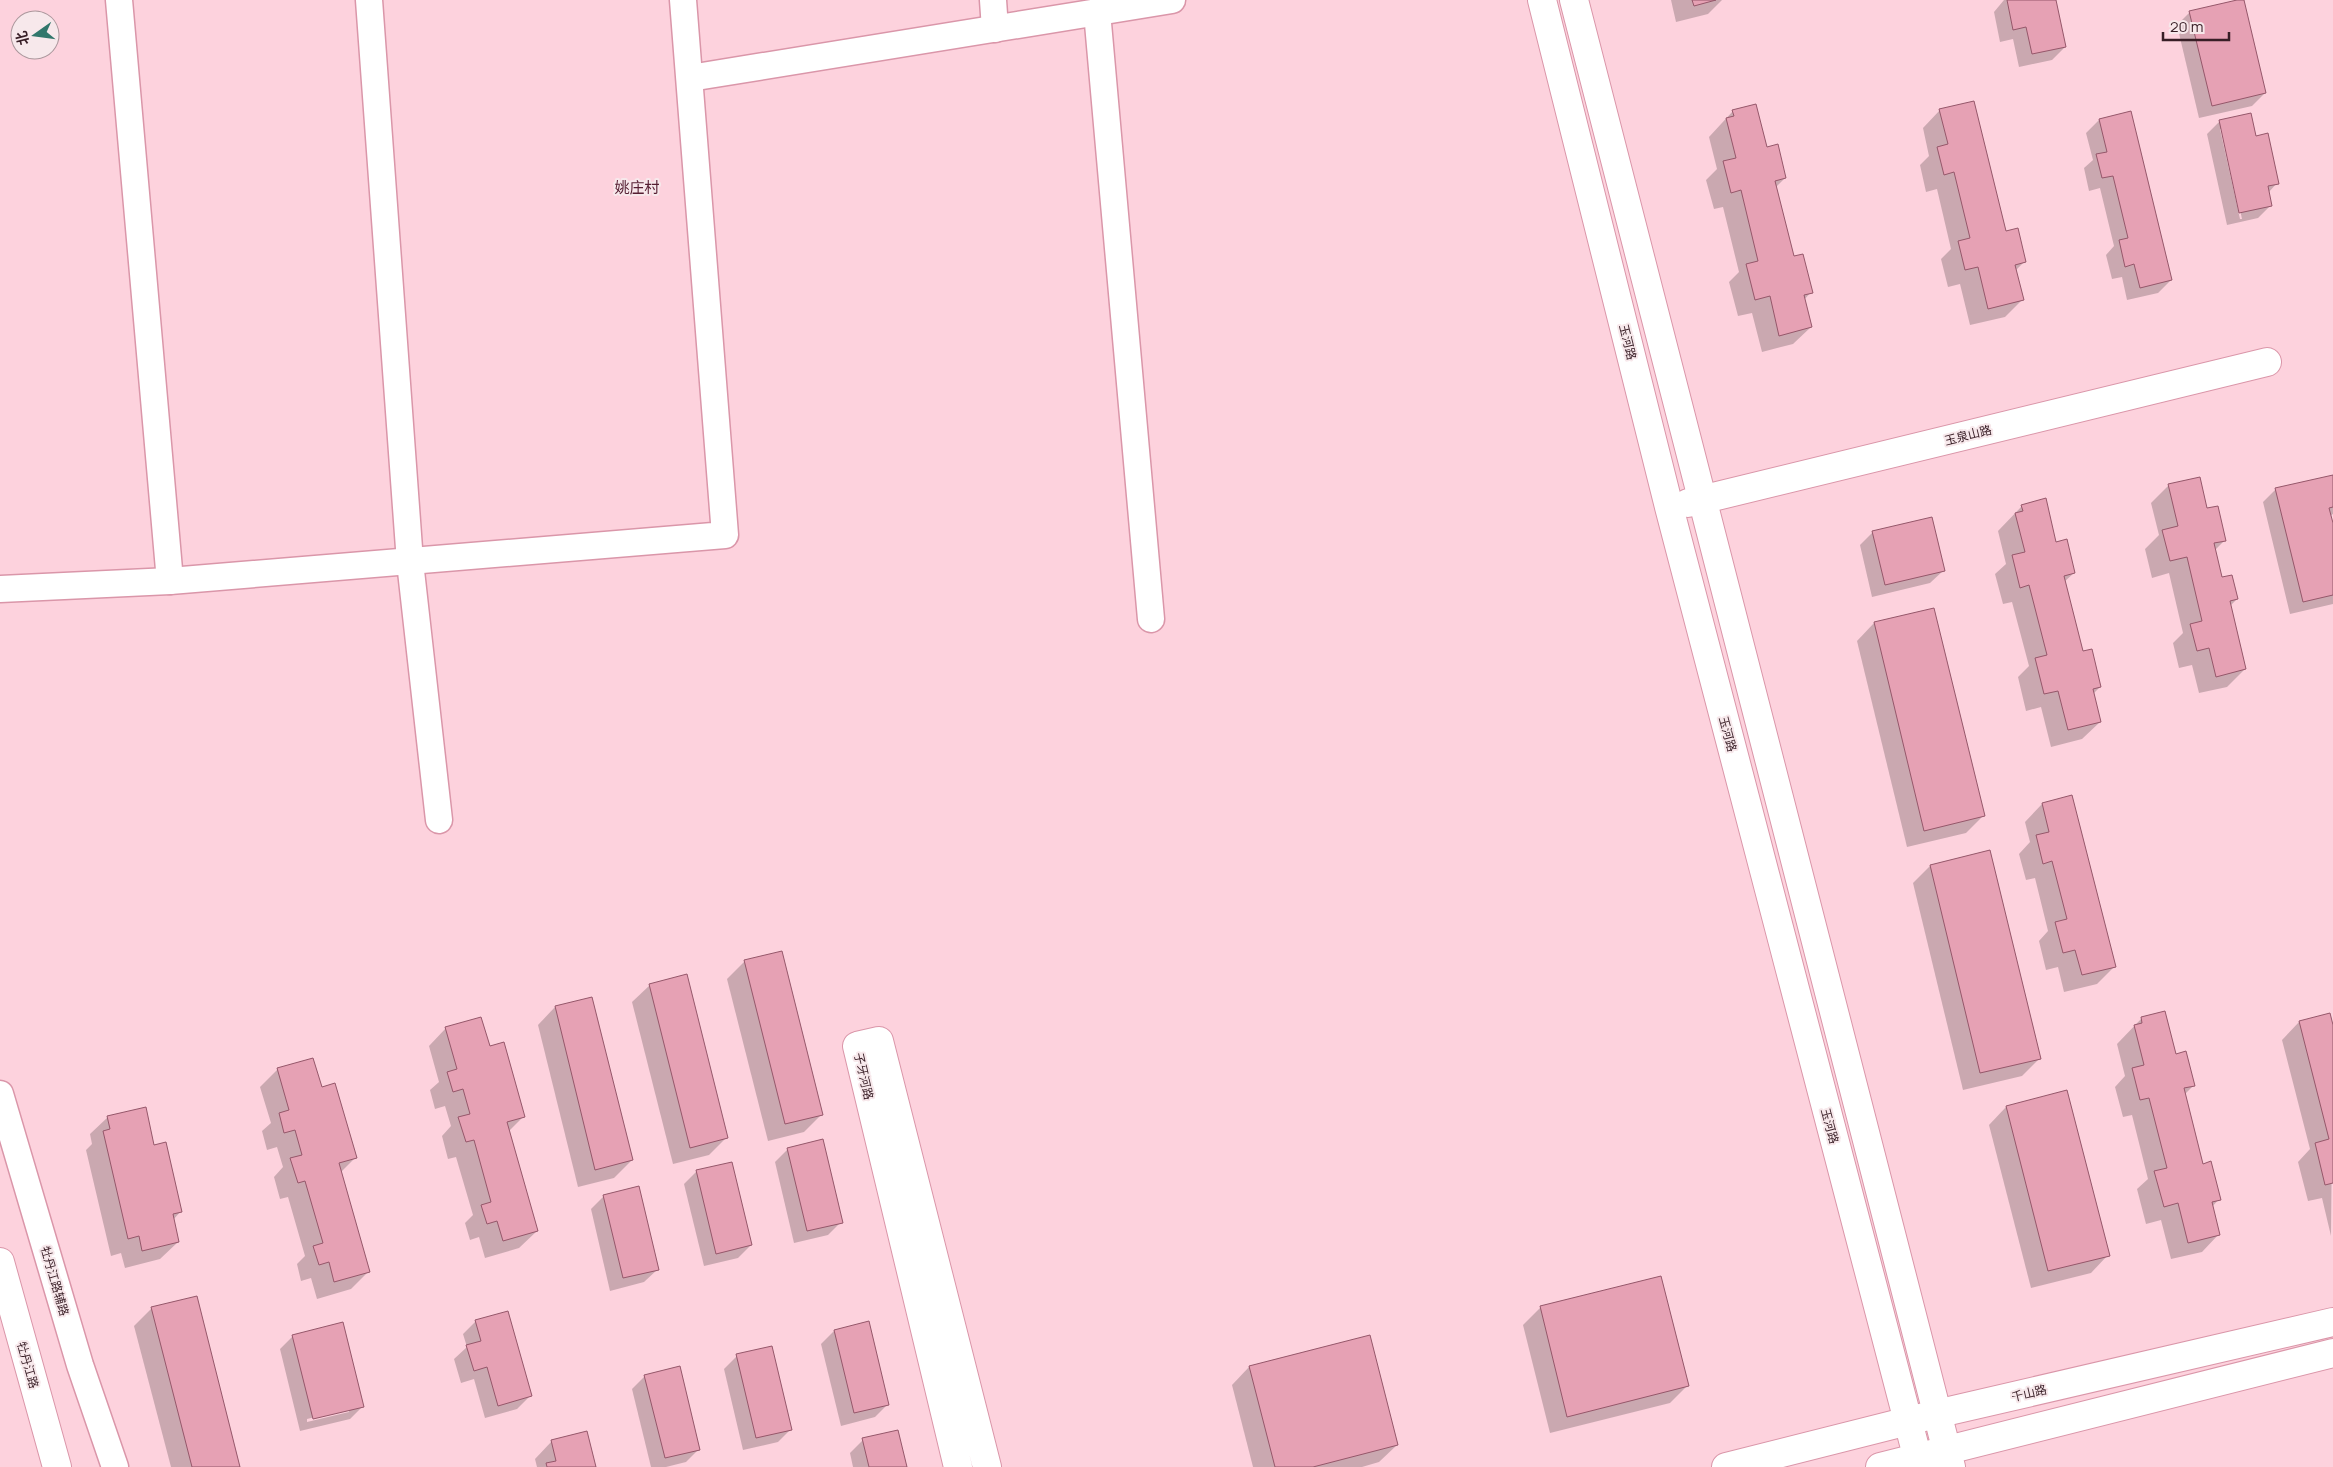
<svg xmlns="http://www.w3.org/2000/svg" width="2333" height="1467" viewBox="0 0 2333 1467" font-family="Manrope,'Noto Sans SC',sans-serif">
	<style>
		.shadow { fill: #0003; fill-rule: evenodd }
		.building { fill: #e6a1b4; stroke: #95576a }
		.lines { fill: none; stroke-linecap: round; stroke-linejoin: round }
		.street-casing { stroke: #da96a9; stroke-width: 29 }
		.secondary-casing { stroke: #da96a9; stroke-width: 30 }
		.street { stroke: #fff; stroke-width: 26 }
		.secondary { stroke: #fff; stroke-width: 28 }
		.labels { text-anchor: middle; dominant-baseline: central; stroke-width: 4; stroke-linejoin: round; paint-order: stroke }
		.street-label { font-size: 12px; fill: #381e26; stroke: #f7e8eb }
		.quarter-label { font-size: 15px; fill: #551e32; stroke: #f7e8eb }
	</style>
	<rect width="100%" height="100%" fill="#fdd2dd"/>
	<!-- shadow -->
	<g class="shadow">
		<polygon points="1671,0 1722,0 1708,14 1676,22"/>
		<polygon points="2004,0 2055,0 2065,47 2052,60 2019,67 2013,39 2000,42 1994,12"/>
		<polygon points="2243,0 2265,93 2252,106 2199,118 2177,25 2190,12"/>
		<polygon points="1940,110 2005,233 2025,261 2015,271 2022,300 2005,317 1970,325 1960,284 1948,287 1941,259 1951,249 1937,189 1926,192 1920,165 1929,156 1923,128"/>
		<polygon points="1733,111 1767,148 1785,178 1776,187 1793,258 1811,292 1804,300 1811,327 1793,344 1762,352 1752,313 1738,316 1729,282 1739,272 1723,207 1714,209 1706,180 1717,169 1709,137"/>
		<polygon points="2099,120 2171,280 2158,293 2127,300 2122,277 2112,279 2106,255 2114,246 2100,188 2089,191 2084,168 2093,160 2086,133"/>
		<path d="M 2220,121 L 2255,138 L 2277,183 L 2268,193 L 2271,205 L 2258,218 L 2227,225 L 2207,134 ZM 2220,129 L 2223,129 L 2242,219 L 2240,219 Z"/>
		<polygon points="2333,476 2333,514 2330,516 2333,529 2333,604 2290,614 2263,502 2276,489"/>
		<polygon points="2169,485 2206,510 2225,540 2214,551 2221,579 2237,599 2230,606 2245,669 2227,687 2199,693 2192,665 2179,668 2173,643 2183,633 2169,573 2152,578 2145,549 2159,535 2151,503"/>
		<polygon points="2022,506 2055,543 2074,573 2064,582 2082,652 2100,687 2093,694 2100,722 2082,739 2051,747 2041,707 2026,711 2018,677 2029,666 2012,602 2003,604 1995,574 2006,564 1998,531"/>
		<polygon points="1873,532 1944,570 1930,583 1872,597 1860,545"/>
		<polygon points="1874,623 1983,816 1966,833 1907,847 1857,641"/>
		<polygon points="2042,804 2114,967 2097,984 2064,992 2058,967 2046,970 2039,941 2048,931 2035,878 2026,880 2019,854 2030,842 2025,822"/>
		<polygon points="1930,866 2039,1059 2022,1076 1963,1090 1913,883"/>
		<polygon points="745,961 822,1114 804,1132 768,1141 727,979"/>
		<polygon points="650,985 726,1138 709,1155 673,1164 632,1002"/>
		<polygon points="591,998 632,1160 614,1178 578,1187 538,1025 555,1007"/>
		<polygon points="2329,1015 2333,1030 2331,1236 2322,1198 2308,1201 2298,1162 2310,1149 2282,1040 2299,1022"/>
		<polygon points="2142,1018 2175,1056 2194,1085 2184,1095 2202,1165 2219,1199 2212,1207 2219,1234 2202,1252 2171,1259 2161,1220 2146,1224 2137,1189 2148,1179 2132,1115 2123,1117 2115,1087 2125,1076 2117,1044"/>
		<polygon points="446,1028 489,1047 524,1116 508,1132 537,1231 519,1248 485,1258 479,1237 470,1240 465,1223 473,1215 456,1157 448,1159 442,1136 451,1126 445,1106 435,1109 430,1090 439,1082 429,1046"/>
		<polygon points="278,1069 321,1088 356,1157 340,1173 369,1271 351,1289 317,1299 311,1278 301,1281 297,1264 305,1256 288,1197 280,1199 274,1177 283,1167 277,1147 267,1150 262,1131 271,1123 260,1087"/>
		<polygon points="2066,1092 2108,1255 2091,1273 2031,1288 1989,1125 2006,1107"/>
		<polygon points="108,1117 153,1146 181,1211 173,1220 178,1242 160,1259 125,1268 121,1253 111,1256 86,1150 92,1144 90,1134"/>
		<polygon points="788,1149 841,1222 828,1235 794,1243 775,1162"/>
		<polygon points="697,1171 751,1245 738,1258 704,1266 684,1184"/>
		<polygon points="604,1196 658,1269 644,1282 610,1291 591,1209"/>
		<polygon points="1660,1277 1687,1386 1670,1403 1550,1433 1523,1325 1540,1308"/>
		<polygon points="152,1308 239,1467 171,1467 134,1326"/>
		<polygon points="476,1321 530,1396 517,1409 485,1418 474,1379 461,1383 454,1359 467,1347 463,1334"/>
		<polygon points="834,1331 888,1404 875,1417 841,1426 821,1344"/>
		<path d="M 293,1336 L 363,1406 L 350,1419 L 300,1431 L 280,1349 ZM 349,1409 L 349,1412 L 307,1422 L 307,1419 Z"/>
		<polygon points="737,1356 791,1429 778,1442 743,1450 724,1369"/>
		<polygon points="1249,1367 1397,1445 1379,1462 1362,1467 1253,1467 1232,1385"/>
		<polygon points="645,1376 699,1449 686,1462 666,1467 651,1467 632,1389"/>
		<polygon points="863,1440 906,1467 853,1467 850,1453"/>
		<polygon points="552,1441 594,1467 537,1467 535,1459"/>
	</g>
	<!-- building -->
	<g class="building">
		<polygon points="1692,0 1716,0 1694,6"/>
		<polygon points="2007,0 2056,0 2066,47 2032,54 2026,27 2013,30"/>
		<polygon points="2237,0 2244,0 2266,93 2212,106 2189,11"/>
		<polygon points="1974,101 2006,231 2018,228 2026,262 2015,265 2024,300 1988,309 1978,267 1965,270 1958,241 1970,238 1954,172 1944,175 1937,147 1948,144 1939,109"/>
		<polygon points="1756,104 1767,147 1778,144 1786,178 1775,181 1794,256 1803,254 1813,293 1804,295 1812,327 1779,336 1770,296 1755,300 1746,264 1758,261 1741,190 1731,193 1723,161 1736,158 1726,118 1734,116 1732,110"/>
		<polygon points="2131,111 2172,280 2140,288 2134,264 2125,267 2119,240 2128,238 2113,176 2102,178 2096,154 2107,152 2099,119"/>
		<polygon points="2251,113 2256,136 2268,133 2279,184 2268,186 2272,206 2239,213 2219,120"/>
		<polygon points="2333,475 2333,507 2329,508 2333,523 2333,595 2303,602 2275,488"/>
		<polygon points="2200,477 2207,508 2218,506 2226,541 2214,543 2222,577 2232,575 2238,599 2230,601 2246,669 2216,677 2209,648 2197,651 2190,624 2202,621 2187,557 2170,561 2162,530 2178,526 2168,484"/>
		<polygon points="2046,498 2056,542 2067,539 2075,573 2064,576 2083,651 2092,649 2101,687 2093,689 2101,722 2068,730 2058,691 2044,694 2035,658 2047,655 2029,585 2020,588 2012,555 2025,552 2015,513 2023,511 2021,505"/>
		<polygon points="1932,517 1945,571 1885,585 1872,531"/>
		<polygon points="1934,608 1985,816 1924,831 1874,622"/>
		<polygon points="2072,795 2116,967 2082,975 2075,950 2063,953 2055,922 2067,919 2052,861 2043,864 2036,835 2049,832 2042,803"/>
		<polygon points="1990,850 2041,1059 1980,1073 1930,865"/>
		<polygon points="782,951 823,1115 785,1124 744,960"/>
		<polygon points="687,974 728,1138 690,1148 649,984"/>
		<polygon points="592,997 633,1160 595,1170 555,1006"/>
		<polygon points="2165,1011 2176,1054 2186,1051 2195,1086 2184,1088 2203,1164 2211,1161 2221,1200 2212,1202 2220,1235 2188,1243 2178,1203 2164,1207 2154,1171 2167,1168 2149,1098 2140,1100 2132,1068 2144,1065 2134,1025 2142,1023 2141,1017"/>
		<polygon points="2330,1013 2333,1025 2333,1183 2325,1185 2315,1143 2329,1139 2299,1021"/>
		<polygon points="481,1017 490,1046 504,1042 525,1117 507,1122 538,1231 503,1241 497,1221 487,1224 481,1205 491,1202 474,1140 466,1142 458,1117 470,1114 463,1089 453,1092 447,1072 457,1069 445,1027"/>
		<polygon points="313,1058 322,1087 335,1083 357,1158 339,1163 370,1272 334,1282 329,1262 319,1265 313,1246 323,1243 305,1181 298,1183 290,1158 302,1155 295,1130 284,1133 279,1113 289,1110 277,1068"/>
		<polygon points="2067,1090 2110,1256 2048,1271 2006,1106"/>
		<polygon points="146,1107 154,1145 166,1142 182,1212 173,1214 179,1242 142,1251 139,1236 128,1239 103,1131 110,1129 107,1116"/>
		<polygon points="823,1139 843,1223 807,1231 787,1148"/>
		<polygon points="732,1162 752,1245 716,1254 696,1170"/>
		<polygon points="639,1186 659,1270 623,1278 603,1195"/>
		<polygon points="1661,1276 1689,1386 1567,1417 1540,1306"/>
		<polygon points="197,1296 240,1467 192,1467 151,1307"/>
		<polygon points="508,1311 532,1396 498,1406 487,1367 474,1371 466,1345 481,1341 475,1320"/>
		<polygon points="869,1321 889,1405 854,1413 834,1330"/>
		<polygon points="343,1322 364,1407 313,1419 292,1335"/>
		<polygon points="1370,1335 1398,1445 1313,1467 1275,1467 1249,1366"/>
		<polygon points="772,1346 792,1430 756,1438 736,1354"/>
		<polygon points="680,1366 700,1450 665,1458 644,1375"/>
		<polygon points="898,1430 907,1467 869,1467 862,1438"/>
		<polygon points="587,1431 596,1467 547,1467 546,1463 556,1461 551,1440"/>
	</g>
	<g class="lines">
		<!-- street casing -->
		<g class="street-casing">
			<g id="street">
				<polyline points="119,0 170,581"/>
				<polyline points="369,0 410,562 439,820"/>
				<polyline points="993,0 995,29"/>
				<polyline points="1097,12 1151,619"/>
				<polyline points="690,78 1172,0"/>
				<polyline points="0,589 170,581 725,535 683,0"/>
				<polyline points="0,1094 80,1365 115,1467"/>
			</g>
		</g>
		<!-- secondary casing -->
		<g class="secondary-casing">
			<g id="secondary">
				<polyline points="1542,0 1669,507 1920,1467"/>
				<polyline points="1574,0 1951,1467"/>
				<polyline points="1688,503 2267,362"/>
				<polyline points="0,1262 57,1467"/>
				<polyline points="958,1467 857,1046 879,1041 987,1467"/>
				<polyline points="1726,1467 1936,1414 2333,1322"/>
				<polyline points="1880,1467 2333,1353"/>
			</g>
		</g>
		<!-- street -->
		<use href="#street" class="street"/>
		<!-- secondary -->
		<use href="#secondary" class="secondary"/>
	</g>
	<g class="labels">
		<!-- street labels -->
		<g class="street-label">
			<text transform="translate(1628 342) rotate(76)">玉河路</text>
			<text transform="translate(1968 435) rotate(-14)">玉泉山路</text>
			<text transform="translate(1728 734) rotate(75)">玉河路</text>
			<text transform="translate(864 1076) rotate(77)">子牙河路</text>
			<text transform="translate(1830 1126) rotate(75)">玉河路</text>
			<text transform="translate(55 1281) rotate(74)">牡丹江路辅路</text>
			<text transform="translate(28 1365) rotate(74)">牡丹江路</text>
			<text transform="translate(2029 1393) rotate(-13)">千山路</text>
		</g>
		<!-- quarter labels -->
		<g class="quarter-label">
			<text x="637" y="187">姚庄村</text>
		</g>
	</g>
	<!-- north arrow -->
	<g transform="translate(35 35) rotate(256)"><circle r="24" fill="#f7e8eb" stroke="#ab979c"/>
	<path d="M0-4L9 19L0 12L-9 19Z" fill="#31766b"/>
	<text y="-8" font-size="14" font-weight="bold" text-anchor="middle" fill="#381e26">北</text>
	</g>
	<!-- scale -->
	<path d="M2163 32v8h66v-8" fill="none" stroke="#381e26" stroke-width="2.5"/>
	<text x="2170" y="32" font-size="15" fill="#381e26" stroke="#f7e8eb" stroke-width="4" paint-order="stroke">20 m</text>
</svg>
